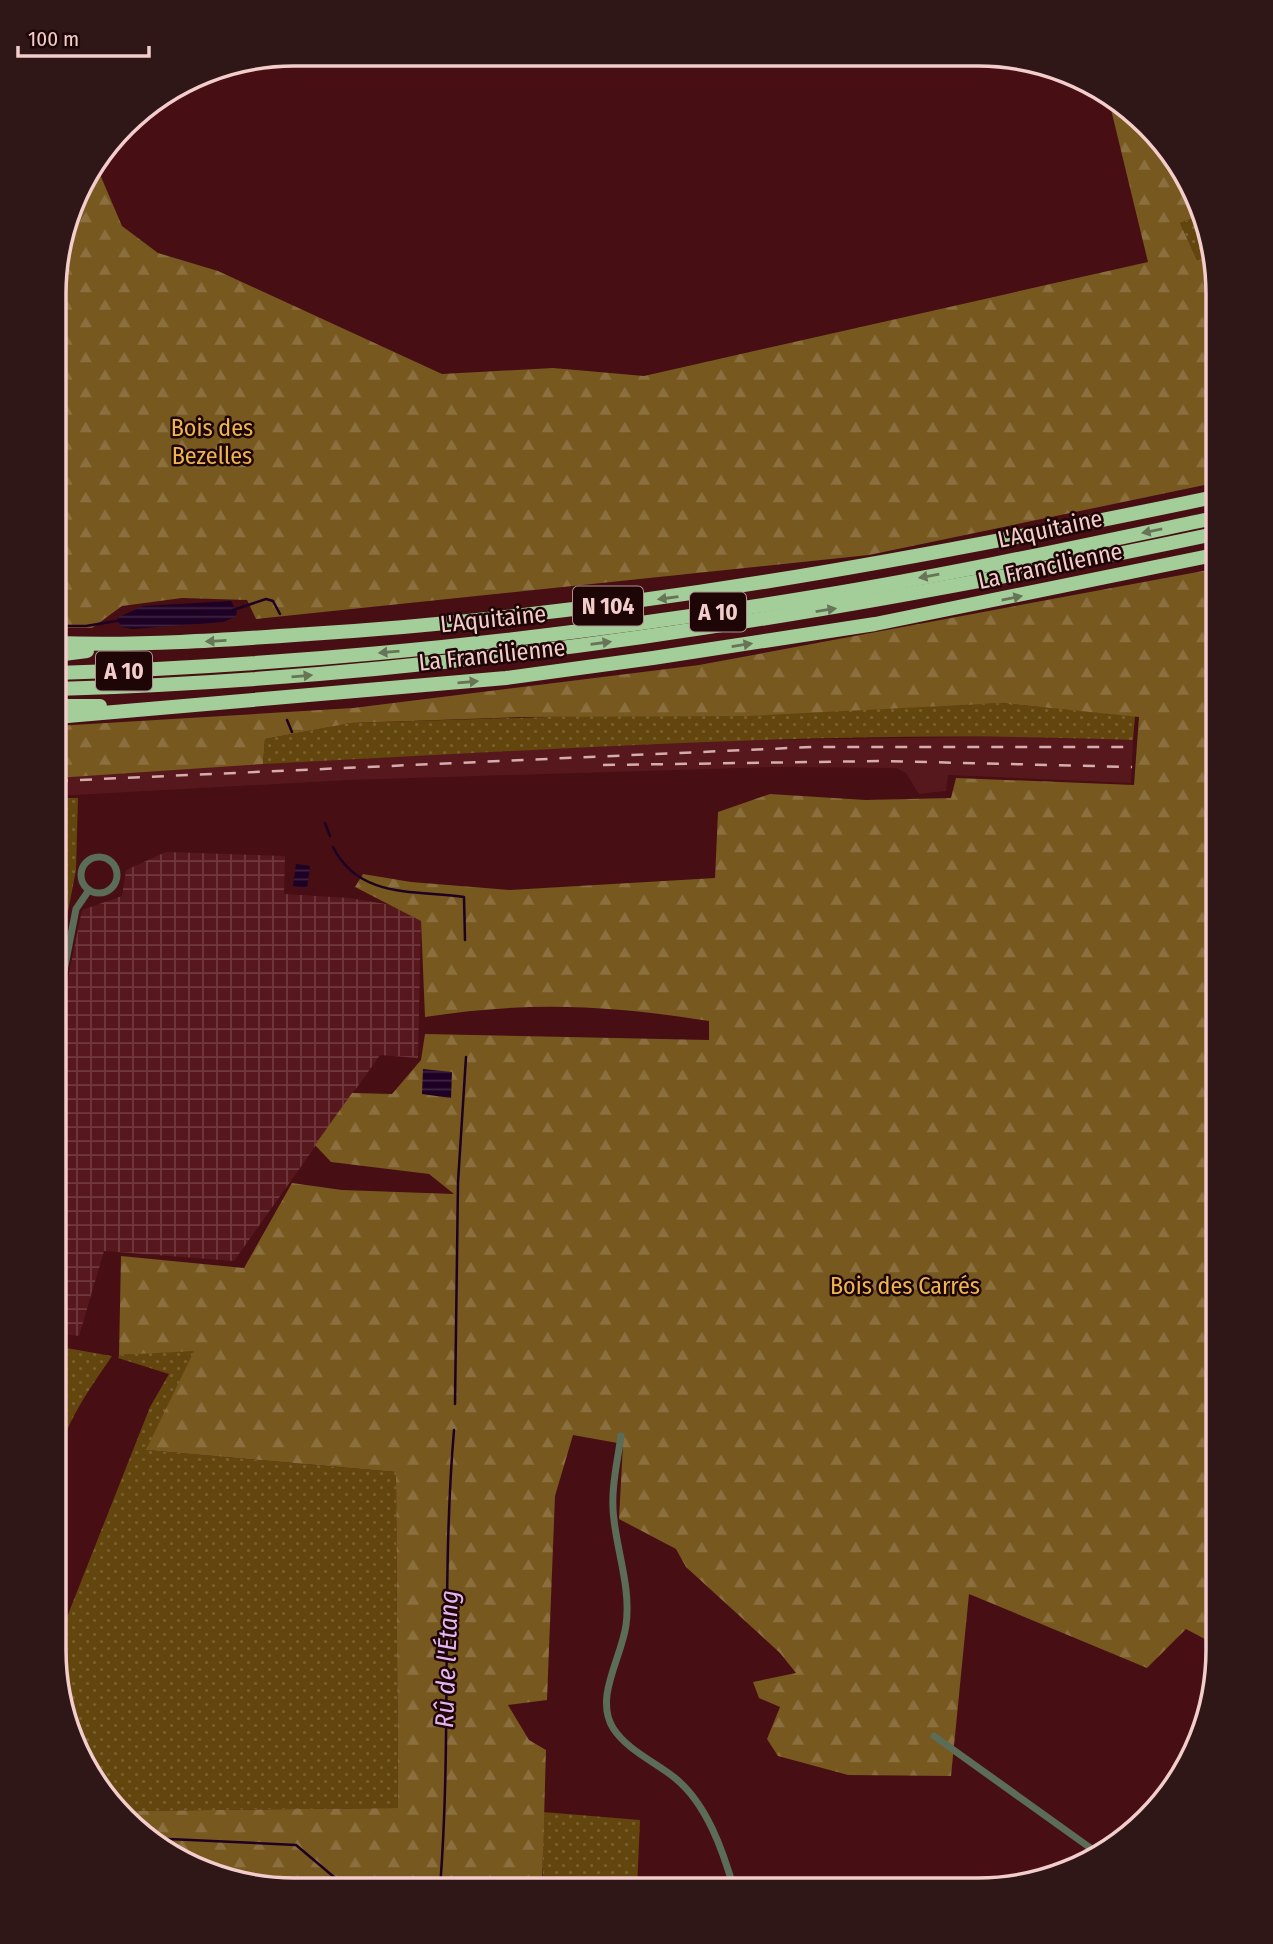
<svg xmlns="http://www.w3.org/2000/svg" width="1273" height="1944" viewBox="0 0 1273 1944" font-family="'Fira Sans Condensed',sans-serif">
	<style>
		.built { fill: #57181d }
		.industrial { fill: url(#industrial-grid) }
		.grass { fill: url(#grass-dots) }
		.forest { fill: url(#forest-firs) }
		.water { fill: url(#water-rules) }
		.lines { fill: none; stroke-linecap: round; stroke-linejoin: round }
		.stream { stroke: #1d0023; stroke-width: 2.5 }
		.street { stroke: #5b6c57; stroke-width: 7 }
		.highway { stroke: #a3ce99; stroke-width: 14 }
		.rail { stroke: #d5adac; stroke-width: 2.5; stroke-dasharray: 12 12; stroke-linecap: butt }
		.oneway { fill: #677457 }
		.labels { text-anchor: middle; dominant-baseline: central; stroke-width: 5; stroke-linejoin: round; paint-order: stroke }
		.shield { fill: #1e0607; stroke: #b29190; stroke-width: 2 }
		.shield-label { font-size: 23px; font-weight: bold; fill: #f2cdcb }
		.park-label { font-size: 24px; fill: #eeb64f; stroke: #1e0607 }
		.street-label { font-size: 24px; fill: #f2cdcb; stroke: #1e0607 }
		.water-label { font-size: 26px; font-style: italic; fill: #e7b4f3; stroke: #1e0607 }
		.rim { fill: none; stroke: #f2cdcb; stroke-width: 3.5 }
	</style>
	<defs>
		<pattern id="industrial-grid" width="8" height="8" patternUnits="userSpaceOnUse" patternTransform="scale(1.75)"><rect width="8" height="8" fill="#57181d"/><path d="M0 4h8M4 0v8" fill="none" stroke="#70383c"/></pattern>
		<pattern id="grass-dots" width="8" height="8" patternUnits="userSpaceOnUse" patternTransform="scale(1.75)"><rect width="8" height="8" fill="#62460d"/><path d="M2 2h.1M6 6h.1" fill="none" stroke="#79602f" stroke-width="1.8" stroke-linecap="round"/></pattern>
		<pattern id="forest-firs" width="22" height="20" patternUnits="userSpaceOnUse" patternTransform="scale(1.75)"><rect width="22" height="20" fill="#77581f"/><path d="M5 1l3.5 6h-7zM16 11l3.5 6h-7z" fill="#8b6f3e"/></pattern>
		<pattern id="water-rules" width="6" height="5" patternUnits="userSpaceOnUse" patternTransform="scale(1.75)"><rect width="6" height="5" fill="#1d0023"/><path d="M0 2.5h6" fill="none" stroke="#3e2442"/></pattern>
	</defs>
	<rect width="100%" height="100%" fill="#470e13"/>
	<!-- built -->
	<polygon class="built" points="1041,736 1133,740 1131,783 948,775 946,791 919,794 906,773 896,768 774,767 349,780 56,796 56,774 699,741"/>
	<!-- industrial -->
	<polygon class="industrial" points="166,852 285,856 284,894 349,898 392,905 421,921 418,1058 380,1055 234,1261 104,1251 79,1336 55,1333 55,1042 82,910 122,896 126,870"/>
	<!-- grass -->
	<g class="grass">
		<polygon points="1192,191 1200,202 1211,256 1197,260 1180,223 1191,219"/>
		<path d="M 1001,703 L 1135,716 L 1133,740 C 843,728 553,750 263,764 L 265,739 L 350,723 Z"/>
		<polygon points="55,798 78,798 76,870 55,979"/>
		<path d="M 55,1346 L 112,1356 C 87,1393 62,1426 55,1472 Z"/>
		<polygon points="195,1350 147,1450 396,1472 398,1808 126,1811 73,1742 54,1650 150,1407 169,1374 118,1358 119,1355"/>
		<polygon points="543,1812 640,1820 637,1889 543,1889"/>
	</g>
	<!-- forest -->
	<g class="forest">
		<polygon points="1108,97 1124,104 1192,191 1191,219 1180,223 1197,260 1211,256 1219,295 1219,482 869,555 256,619 247,600 182,598 122,606 92,628 56,628 56,264 79,188 96,165 122,226 158,253 218,271 442,374 553,368 644,376 1148,262"/>
		<path d="M 1219,568 L 1218,1646 L 1186,1629 L 1147,1668 L 969,1594 L 951,1776 L 848,1775 L 778,1756 L 767,1739 L 780,1707 L 759,1698 L 753,1682 L 796,1673 L 780,1653 L 686,1567 L 676,1549 L 619,1519 L 623,1444 L 573,1435 L 555,1496 L 547,1700 L 508,1705 L 529,1740 L 546,1750 L 542,1889 L 264,1888 L 149,1840 L 126,1811 L 398,1808 L 396,1472 L 146,1450 L 194,1351 L 119,1355 L 121,1256 L 244,1268 L 292,1183 L 342,1190 L 454,1194 L 429,1174 L 331,1162 L 315,1145 L 352,1093 L 392,1094 L 421,1060 L 425,1034 L 709,1040 L 709,1021 C 608,1005 527,1001 425,1017 L 421,921 L 355,887 L 363,874 L 411,882 L 510,890 L 715,878 L 718,812 L 770,794 L 866,800 L 951,798 L 956,778 L 1134,785 L 1139,717 L 1001,703 L 747,716 L 522,717 L 351,723 L 265,739 L 263,764 L 56,778 L 56,726 L 353,708 L 699,665 Z"/>
	</g>
	<!-- water -->
	<g class="water">
		<polygon points="231,601 237,612 235,617 223,622 133,629 121,627 117,618 143,606"/>
		<polygon points="296,864 310,866 307,888 293,886"/>
		<polygon points="423,1069 452,1072 451,1098 422,1094"/>
	</g>
	<g class="lines">
		<!-- stream -->
		<g class="stream">
			<polyline points="233,610 266,599 273,601 280,614"/>
			<polyline points="56,626 86,626 122,620"/>
			<polyline points="287,720 292,732"/>
			<polyline points="325,823 330,836"/>
			<path d="M 333,847 C 359,899 415,890 464,897 L 465,940"/>
			<polyline points="455,1404 458,1182 466,1057"/>
			<polyline points="147,1838 296,1845 347,1888"/>
			<path d="M 440,1888 C 452,1736 441,1582 454,1430"/>
		</g>
		<!-- street -->
		<g class="street">
			<circle cx="99" cy="875" r="18"/>
			<polyline points="55,1017 76,909 89,890"/>
			<path d="M 621,1436 C 617,1464 610,1492 614,1520 C 618,1555 631,1590 626,1625 C 622,1657 594,1697 613,1728 C 627,1750 655,1762 675,1778 C 707,1804 723,1851 734,1889"/>
			<polyline points="934,1736 1096,1852"/>
		</g>
		<!-- highway -->
		<g class="highway">
			<path d="M 56,643 C 141,646 224,640 309,634 C 617,615 918,559 1219,496"/>
			<polyline points="56,655 87,651"/>
			<path d="M 56,673 C 312,665 566,638 819,596 C 953,574 1086,545 1219,517"/>
			<path d="M 56,689 C 448,678 835,614 1219,533"/>
			<polyline points="56,706 100,706"/>
			<polyline points="56,717 506,678 653,658 875,624 1219,554"/>
		</g>
		<!-- rail -->
		<g class="rail">
			<polyline points="603,765 883,761 1132,767"/>
			<polyline points="56,781 812,747 1132,747"/>
		</g>
	</g>
	<!-- one-way arrows -->
	<defs><path id="oneway-solid" d="M-6-.8H1V-3.2L6.5 0L1 3.2V.8H-6Z" transform="scale(1.75)"/></defs>
	<g class="oneway">
		<use href="#oneway-solid" transform="translate(1152 531) rotate(168)"/>
		<use href="#oneway-solid" transform="translate(929 576) rotate(170)"/>
		<use href="#oneway-solid" transform="translate(668 598) rotate(172)"/>
		<use href="#oneway-solid" transform="translate(1012 598) rotate(-11)"/>
		<use href="#oneway-solid" transform="translate(826 610) rotate(-9)"/>
		<use href="#oneway-solid" transform="translate(216 641) rotate(177)"/>
		<use href="#oneway-solid" transform="translate(601 643) rotate(-8)"/>
		<use href="#oneway-solid" transform="translate(742 645) rotate(-9)"/>
		<use href="#oneway-solid" transform="translate(389 652) rotate(175)"/>
		<use href="#oneway-solid" transform="translate(302 676) rotate(-5)"/>
		<use href="#oneway-solid" transform="translate(468 682) rotate(-5)"/>
	</g>
	<g class="labels">
		<!-- shield labels -->
		<g class="shield">
			<rect x="573" y="586.5" width="70" height="39" rx="5"/>
			<rect x="690" y="592.5" width="56" height="39" rx="5"/>
			<rect x="96" y="651.5" width="56" height="39" rx="5"/>
		</g>
		<g class="shield-label">
			<text x="608" y="606">N 104</text>
			<text x="718" y="612">A 10</text>
			<text x="124" y="671">A 10</text>
		</g>
		<!-- park labels -->
		<g class="park-label">
			<text x="212" y="428">Bois des<tspan x="212" dy="28">Bezelles</tspan></text>
			<text x="905" y="1286">Bois des Carrés</text>
		</g>
		<!-- street labels -->
		<g class="street-label">
			<text transform="translate(1050 529) rotate(-12)">L'Aquitaine</text>
			<text transform="translate(1050 566) rotate(-12)">La Francilienne</text>
			<text transform="translate(493 619) rotate(-6)">L'Aquitaine</text>
			<text transform="translate(492 655) rotate(-6)">La Francilienne</text>
		</g>
		<!-- water labels -->
		<g class="water-label">
			<text transform="translate(447 1659) rotate(-88)">Rû de l'Étang</text>
		</g>
	</g>
	<!-- crop -->
	<path d="M0 0H1273V1944H0ZM294 66H978A228 228 0 0 1 1206 294V1650A228 228 0 0 1 978 1878H294A228 228 0 0 1 66 1650V294A228 228 0 0 1 294 66Z" fill="#2f1617" fill-rule="evenodd"/>
	<path class="rim" d="M294 66H978A228 228 0 0 1 1206 294V1650A228 228 0 0 1 978 1878H294A228 228 0 0 1 66 1650V294A228 228 0 0 1 294 66Z"/>
	<!-- scale -->
	<path d="M18 46v10h131v-10" fill="none" stroke="#f2cdcb" stroke-width="3.5"/>
	<text x="28" y="46" font-size="21" fill="#f2cdcb" stroke="#1e0607" stroke-width="5" paint-order="stroke">100 m</text>
</svg>
